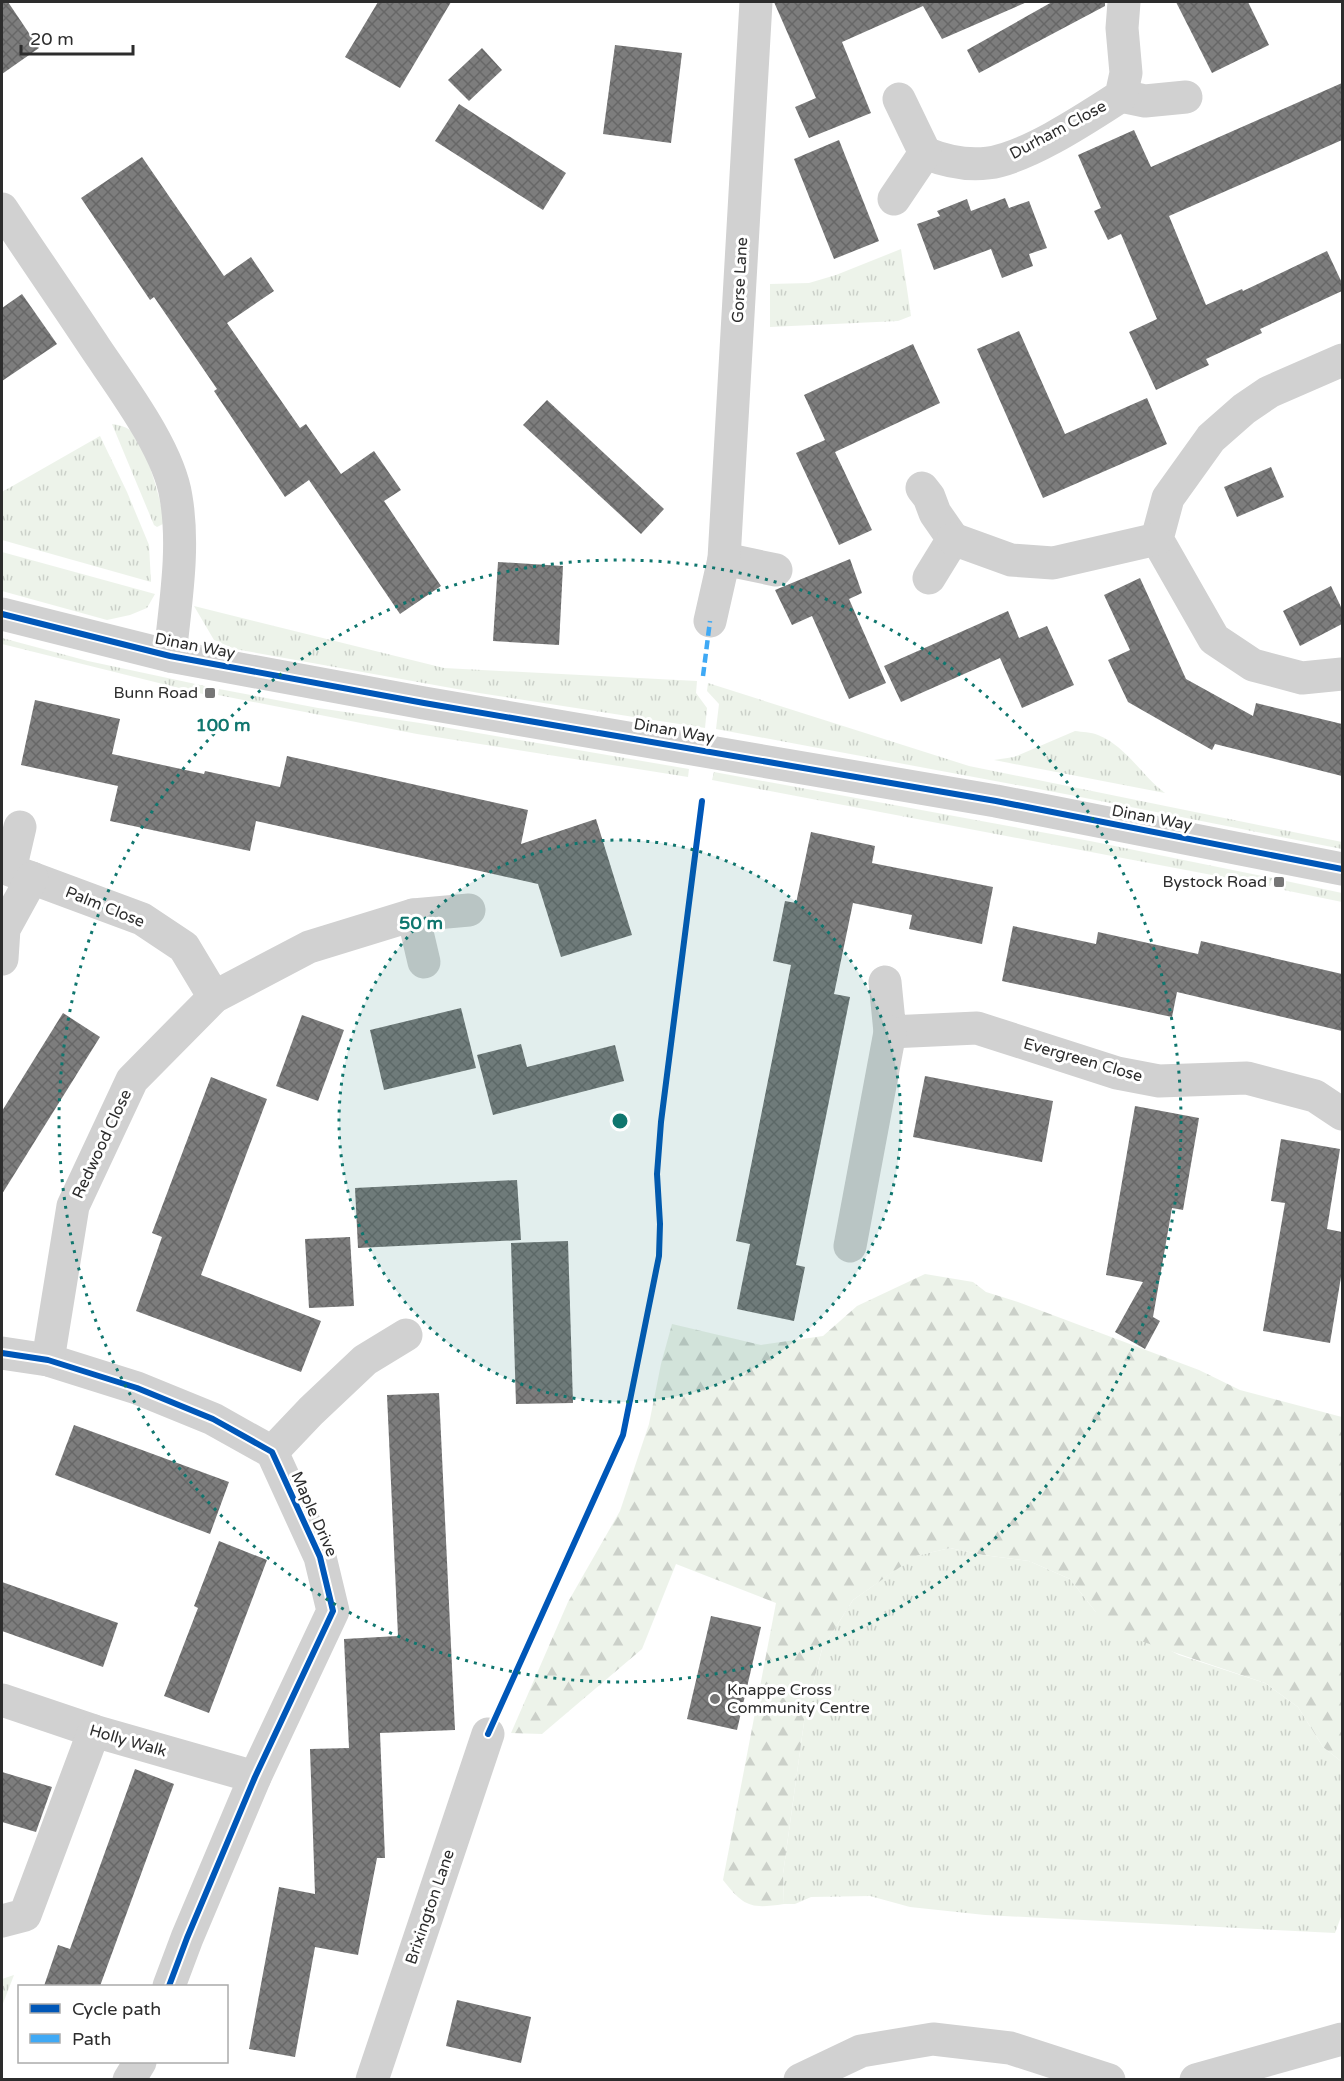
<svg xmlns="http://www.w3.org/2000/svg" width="1344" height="2081" viewBox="0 0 1344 2081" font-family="'Varela Round',sans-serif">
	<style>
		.grass { fill: url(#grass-tufts) }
		.forest { fill: url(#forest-firs) }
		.building { fill: url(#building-cross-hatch) }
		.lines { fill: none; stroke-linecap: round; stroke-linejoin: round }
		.minor { stroke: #d1d1d1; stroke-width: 33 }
		.quiet { stroke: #3fa9f5; stroke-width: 4.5; stroke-dasharray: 9 4.5; stroke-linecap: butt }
		.cycleway-casing { stroke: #fff; stroke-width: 10 }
		.cycleway { stroke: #0057b8; stroke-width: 6 }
		.ring { fill: none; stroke: #0f766e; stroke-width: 3; stroke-dasharray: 3 6 }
		.poi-dot { fill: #767676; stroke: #fff; stroke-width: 2 }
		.labels { text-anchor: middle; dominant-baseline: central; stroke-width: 6; stroke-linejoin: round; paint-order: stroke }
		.street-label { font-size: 16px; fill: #2c2c2c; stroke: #fff }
		.poi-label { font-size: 16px; fill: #2c2c2c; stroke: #fff; text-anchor: end }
		.centre { fill: #0f766e; stroke: #fff; stroke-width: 3 }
		.ring-label { font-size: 18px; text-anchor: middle; font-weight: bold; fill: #0f766e; stroke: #fff; stroke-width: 6; stroke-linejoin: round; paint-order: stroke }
	</style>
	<defs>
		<pattern id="grass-tufts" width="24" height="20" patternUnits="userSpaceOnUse" patternTransform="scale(1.5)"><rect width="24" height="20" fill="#edf3ea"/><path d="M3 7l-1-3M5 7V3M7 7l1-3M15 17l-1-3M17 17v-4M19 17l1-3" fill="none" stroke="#cbd0c9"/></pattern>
		<pattern id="forest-firs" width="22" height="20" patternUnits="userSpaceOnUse" patternTransform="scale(1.5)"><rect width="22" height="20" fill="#edf3ea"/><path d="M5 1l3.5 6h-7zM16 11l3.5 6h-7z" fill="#cbd0c9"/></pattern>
		<pattern id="building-cross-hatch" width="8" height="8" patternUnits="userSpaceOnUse" patternTransform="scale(1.5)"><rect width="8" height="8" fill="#7d7d7d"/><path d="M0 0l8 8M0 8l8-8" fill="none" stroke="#676767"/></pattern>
	</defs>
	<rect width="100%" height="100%" fill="#fff"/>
	<!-- grass -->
	<g class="grass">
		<polygon points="901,249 911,316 898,321 770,327 770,284 809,283 836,275"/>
		<path d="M 112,424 C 120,425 128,427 133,433 C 147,448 161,502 165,523 L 157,527 L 154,525 Z"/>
		<polygon points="100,436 127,492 149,545 151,582 2,540 2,492"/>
		<polygon points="2,552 155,594 147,608 130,615 107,620 2,591"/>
		<polygon points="194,606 444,668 697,681 696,693 707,708 705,728 479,693 235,649 214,640"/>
		<polygon points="2,638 88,661 205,686 203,694 2,644"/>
		<polygon points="708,683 969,766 1342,842 1342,849 1065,794 716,729 719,704 707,691"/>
		<polygon points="219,689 318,708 420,723 689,769 688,777 417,734 218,695"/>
		<path d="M 1075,731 C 1082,732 1091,732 1098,735 C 1126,746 1141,775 1165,793 L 994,760 L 1014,757 Z"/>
		<polygon points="714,772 1090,841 1272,878 1270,886 712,780"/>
		<polygon points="1286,881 1342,893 1342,902 1284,890"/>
		<polygon points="950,1548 983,1555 1029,1561 1070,1579 1095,1611 1179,1655 1265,1683 1298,1707 1323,1747 1342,1762 1342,1914 1335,1933 985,1915 910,1907 870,1896 811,1897 795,1904 784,1904 783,1874 805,1715 822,1649 853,1600 915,1556"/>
		<polygon points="14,1975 2,2006 2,1979"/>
	</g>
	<!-- forest -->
	<path class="forest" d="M 925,1274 L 973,1282 L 986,1292 L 1018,1302 L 1199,1370 L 1240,1390 L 1342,1417 L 1342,1762 L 1323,1747 L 1298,1707 L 1265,1683 L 1123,1635 L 1095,1611 L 1070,1579 L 1029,1561 L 983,1555 L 950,1548 L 916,1556 L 853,1600 L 822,1649 L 805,1715 L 783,1874 L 784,1904 C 751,1909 744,1907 723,1880 L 776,1603 L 676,1564 L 642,1649 L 542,1734 L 511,1733 L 568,1602 L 620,1511 L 649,1424 L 661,1364 L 672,1324 L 761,1345 L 823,1336 L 857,1306 Z"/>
	<!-- building -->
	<g class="building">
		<polygon points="2,2 8,2 39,48 2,74"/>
		<polygon points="378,2 451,2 400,88 345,57"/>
		<polygon points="774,2 1027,2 942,39 923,6 842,42 871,113 809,138 795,107 816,98"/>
		<polygon points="1052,2 1105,2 1105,6 979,73 967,50"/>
		<polygon points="1176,2 1248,2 1269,45 1212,73"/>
		<polygon points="615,45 682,53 671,143 603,134"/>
		<polygon points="482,48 502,70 469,101 448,80"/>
		<polygon points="1342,83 1342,140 1169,216 1206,305 1242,289 1243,291 1327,251 1342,283 1342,291 1260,329 1262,333 1206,359 1209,365 1156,390 1129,332 1157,319 1121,234 1108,240 1094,211 1101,208 1078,155 1134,130 1151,167"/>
		<polygon points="459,104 566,173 543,210 435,141"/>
		<polygon points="839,140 879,241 834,259 794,159"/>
		<polygon points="142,157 224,276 251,257 274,291 227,323 300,428 306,424 341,474 374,451 401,490 384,501 441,586 400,614 309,480 285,497 214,391 217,389 154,297 150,300 81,198"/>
		<polygon points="1005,198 1009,208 1029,201 1047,248 1029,254 1033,266 1002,278 991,249 934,270 917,224 940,216 937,211 967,199 971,211"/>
		<polygon points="22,294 57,344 2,381 2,308"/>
		<polygon points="1019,331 1065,434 1147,398 1167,444 1043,498 977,349"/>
		<polygon points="913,344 940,403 835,452 872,530 839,545 796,453 825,440 804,395"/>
		<polygon points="547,400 664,509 641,534 523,425"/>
		<polygon points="1271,467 1284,497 1237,517 1224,487"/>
		<polygon points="850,559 862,593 849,599 886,683 849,699 812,616 792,625 775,590"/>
		<polygon points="498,562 563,566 559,645 493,641"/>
		<polygon points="1140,578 1186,679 1253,716 1256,703 1342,724 1342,776 1215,744 1212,750 1128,702 1108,660 1130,650 1104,595"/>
		<polygon points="1331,586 1342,609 1342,624 1300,646 1283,611"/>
		<polygon points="1008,611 1019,638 1047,626 1074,685 1022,708 1000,658 901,702 884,666"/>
		<polygon points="35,700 120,719 112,754 204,774 205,771 280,787 287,756 528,810 521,844 596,819 632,935 561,957 538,884 256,821 250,851 110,821 118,786 21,765"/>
		<polygon points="811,832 875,846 872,863 993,887 982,944 909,929 912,915 853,903 834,994 850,997 796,1265 805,1267 794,1321 737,1309 750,1244 736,1241 791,965 773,961 785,901 796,903"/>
		<polygon points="1013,926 1096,944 1098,932 1198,954 1201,941 1342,974 1342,1031 1177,992 1172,1017 1002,981"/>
		<polygon points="461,1008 476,1068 384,1090 370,1030"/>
		<polygon points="63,1013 100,1037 2,1194 2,1111"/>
		<polygon points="302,1015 344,1030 318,1101 276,1086"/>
		<polygon points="521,1044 527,1067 615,1045 624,1081 493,1115 477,1055"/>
		<polygon points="925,1076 1053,1101 1042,1162 913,1137"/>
		<polygon points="211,1077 267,1099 201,1275 321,1321 301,1372 136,1311 162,1237 152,1233"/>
		<polygon points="1135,1106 1199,1118 1183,1210 1172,1208 1153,1317 1160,1321 1145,1349 1115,1332 1143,1282 1106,1275"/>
		<polygon points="1281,1139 1340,1149 1327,1229 1342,1232 1342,1271 1330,1343 1263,1331 1285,1203 1271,1201"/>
		<polygon points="517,1180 521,1240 358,1248 355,1188"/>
		<polygon points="350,1237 354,1306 309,1308 305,1239"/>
		<polygon points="568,1241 573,1403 516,1404 511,1243"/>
		<polygon points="439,1393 455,1730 380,1733 385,1858 377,1858 358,1955 315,1947 295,2057 249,2049 279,1887 315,1894 310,1749 349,1748 344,1639 398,1636 387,1395"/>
		<polygon points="74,1425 229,1482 210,1534 55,1475"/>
		<polygon points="219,1541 267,1560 209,1713 164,1696 198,1608 194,1606"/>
		<polygon points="2,1582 118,1623 103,1667 2,1631"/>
		<polygon points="711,1616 761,1627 737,1730 687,1719"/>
		<polygon points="135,1769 174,1784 100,1986 44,1986 58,1945 70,1949"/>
		<polygon points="2,1772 52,1787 36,1832 2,1822"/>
		<polygon points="457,2000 531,2017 521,2063 446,2046"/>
	</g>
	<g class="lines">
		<!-- minor -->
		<g class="minor">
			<polyline points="1121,96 1145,101 1186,97"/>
			<path d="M 925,153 C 945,161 966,166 988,163 C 1027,158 1087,118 1121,96 L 1126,73 L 1122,28 L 1124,2"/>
			<polyline points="894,199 925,153 899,99"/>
			<path d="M 2,209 C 33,256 65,302 96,349 C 123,389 169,450 176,497 C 185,549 175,604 170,656"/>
			<polyline points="1342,360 1269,392 1244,409 1211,438 1168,498 1157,539 1214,639 1253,665 1302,678 1342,674"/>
			<polyline points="922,488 929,497 935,513 953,539 929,578"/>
			<polyline points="953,539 1011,560 1053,563 1157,539"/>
			<polyline points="724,559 776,570"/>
			<polyline points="2,614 170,656 424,703 996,801 1342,869"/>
			<polyline points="710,621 724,559 756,2"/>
			<polyline points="20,827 10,870 142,919 184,947 214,997"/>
			<polyline points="413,915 424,962"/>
			<polyline points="2,959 4,929 32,878"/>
			<polyline points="885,982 890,1032 977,1028 1117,1073 1159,1081 1247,1078 1315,1096 1342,1114"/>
			<polyline points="850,1246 890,1032"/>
			<polyline points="2,1353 48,1360 137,1388 213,1419 272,1452 320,1557 333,1611 255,1777 187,1938 169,1986"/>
			<polyline points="48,1360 73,1206 132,1080 214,997 309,947 413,915 469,910"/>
			<polyline points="272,1452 311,1411 365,1360 406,1335"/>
			<polyline points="2,1700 94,1731 255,1777"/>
			<polyline points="2,1921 25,1915 94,1731"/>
			<polyline points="129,2080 140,2062"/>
			<polyline points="372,2080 488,1734"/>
			<polyline points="800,2080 861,2051 933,2039 1010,2048 1109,2080"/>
			<polyline points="1196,2080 1342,2039"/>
		</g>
		<!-- quiet -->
		<polyline class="quiet" points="703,676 710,621"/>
		<!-- cycleway casing -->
		<g class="cycleway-casing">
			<g id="cycleway">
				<polyline points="2,614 170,656 424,703 996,801 1342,869"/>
				<polyline points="2,1353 48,1360 137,1388 213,1419 272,1452 320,1557 333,1611 255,1777 187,1938 169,1986"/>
				<polyline points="488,1734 623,1435 659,1256 660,1224 657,1174 661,1122 702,801"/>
			</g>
		</g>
		<!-- cycleway -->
		<use href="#cycleway" class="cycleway"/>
	</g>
	<!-- distance rings -->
	<circle cx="620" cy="1121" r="281" fill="#0f766e" fill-opacity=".12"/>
	<g class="ring">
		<circle cx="620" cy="1121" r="281"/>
		<circle cx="620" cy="1121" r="561"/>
	</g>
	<!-- markers -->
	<g class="poi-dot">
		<rect x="204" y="687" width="12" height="12" rx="3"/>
		<rect x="1273" y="876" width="12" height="12" rx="3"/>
		<circle cx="715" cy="1699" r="6"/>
	</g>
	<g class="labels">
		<!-- street labels -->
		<g class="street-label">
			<text transform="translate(1058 130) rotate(-28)">Durham Close</text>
			<text transform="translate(740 280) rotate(-87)">Gorse Lane</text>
			<text transform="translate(195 646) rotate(11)">Dinan Way</text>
			<text transform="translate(674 731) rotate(10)">Dinan Way</text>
			<text transform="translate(1152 818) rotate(11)">Dinan Way</text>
			<text transform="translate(105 907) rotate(22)">Palm Close</text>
			<text transform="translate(1083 1060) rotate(16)">Evergreen Close</text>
			<text transform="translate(102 1144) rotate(-65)">Redwood Close</text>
			<text transform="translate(314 1514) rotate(66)">Maple Drive</text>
			<text transform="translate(128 1741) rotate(16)">Holly Walk</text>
			<text transform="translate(430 1907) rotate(-71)">Brixington Lane</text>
		</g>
		<!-- poi labels -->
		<g class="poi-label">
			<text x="198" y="693">Bunn Road</text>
			<text x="1267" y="882">Bystock Road</text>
			<text x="727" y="1690" text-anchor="start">Knappe Cross<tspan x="727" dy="18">Community Centre</tspan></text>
		</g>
	</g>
	<circle cx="620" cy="1121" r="9" class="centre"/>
	<g class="ring-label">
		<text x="223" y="731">100 m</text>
		<text x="421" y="929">50 m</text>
	</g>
	<!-- border -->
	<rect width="1344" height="2081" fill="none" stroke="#2c2c2c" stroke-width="6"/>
	<!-- legend -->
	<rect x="18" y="1985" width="210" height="78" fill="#ffffff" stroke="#ababab" stroke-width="1.5"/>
	<rect x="30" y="2004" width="30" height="9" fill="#0057b8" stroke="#ababab" stroke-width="1.5"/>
	<text x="72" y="2015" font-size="18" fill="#2c2c2c">Cycle path</text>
	<rect x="30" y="2034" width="30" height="9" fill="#3fa9f5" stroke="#ababab" stroke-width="1.5"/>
	<text x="72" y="2045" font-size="18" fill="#2c2c2c">Path</text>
	<!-- scale -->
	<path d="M21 45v9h112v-9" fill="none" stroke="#2c2c2c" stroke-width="3"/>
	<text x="30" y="45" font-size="18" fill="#2c2c2c" stroke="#ffffff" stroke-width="4.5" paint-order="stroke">20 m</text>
</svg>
